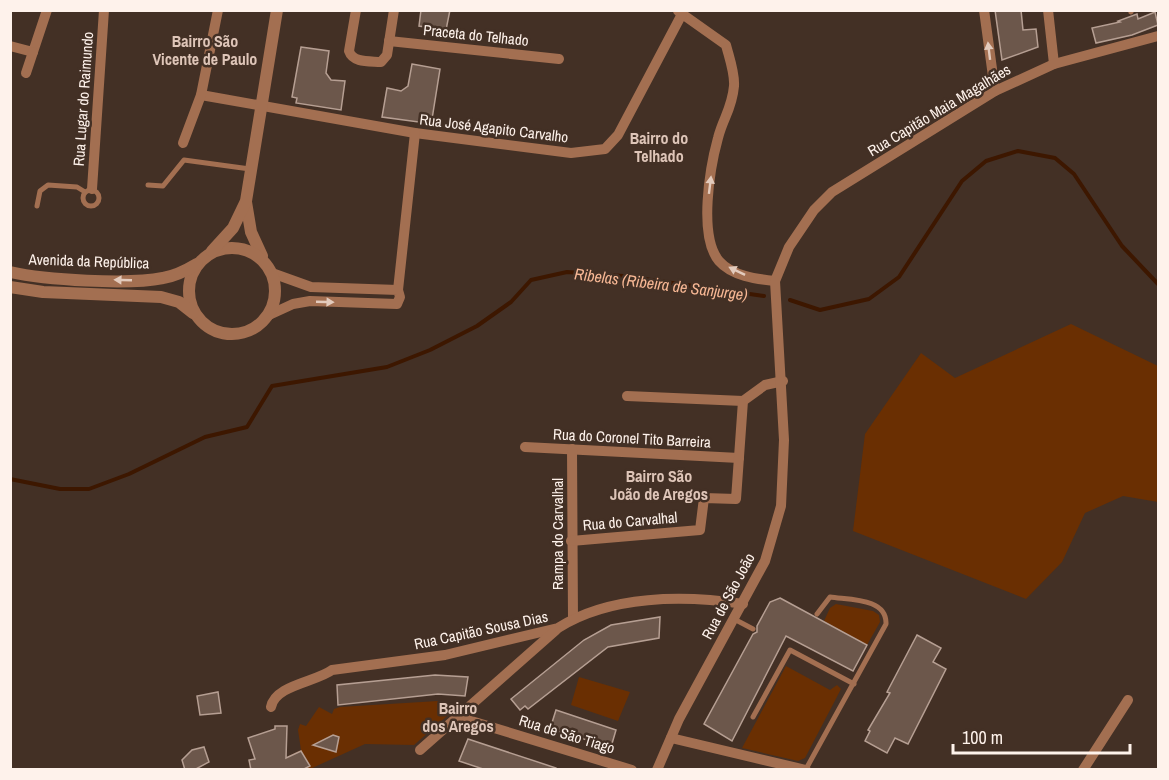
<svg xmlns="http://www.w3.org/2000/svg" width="1169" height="780" viewBox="0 0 1169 780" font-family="'Archivo Narrow',sans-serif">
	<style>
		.green { fill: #6a2f02 }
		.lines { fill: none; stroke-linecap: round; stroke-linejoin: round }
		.stream { stroke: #3d1700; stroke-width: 4 }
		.building { fill: #6c574b; stroke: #b69f93; stroke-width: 1.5 }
		.service { stroke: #a36f51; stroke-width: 5 }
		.minor { stroke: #a36f51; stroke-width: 10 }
		.tertiary { stroke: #a36f51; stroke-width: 12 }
		.oneway { fill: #e3cbbd }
		.labels { text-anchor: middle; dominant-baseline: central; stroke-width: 5; stroke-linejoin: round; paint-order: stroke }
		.street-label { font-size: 15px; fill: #fef2eb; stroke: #433025 }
		.neighbourhood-label { font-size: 16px; font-weight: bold; fill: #dec5b8; stroke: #433025 }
		.water-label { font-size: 16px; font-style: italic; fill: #f8b895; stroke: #433025 }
	</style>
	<rect width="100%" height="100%" fill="#433025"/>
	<!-- green -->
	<g class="green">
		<polygon points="1071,324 1158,366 1158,502 1123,496 1085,513 1062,562 1026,599 853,531 865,434 921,353 955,378"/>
		<polygon points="836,604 873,611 879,615 880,622 867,645 824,621 830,608"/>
		<polygon points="786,666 830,690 837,685 841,689 805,758 798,761 742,748"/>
		<polygon points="579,677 630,692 618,721 571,705"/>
		<polygon points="438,701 452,705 455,709 414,745 365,744 310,769 284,770 291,768 287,757 301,750 298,730 300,724 306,726 319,707 332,714 334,709 340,707"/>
	</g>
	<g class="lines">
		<!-- stream -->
		<g class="stream">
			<polyline points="790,300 820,310 869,299 899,277 962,181 986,161 1018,151 1055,158 1074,174 1122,246 1158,284"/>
			<polyline points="10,479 60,489 89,489 129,474 205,437 247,427 272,386 387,367 430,350 477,326 511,302 531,280 567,272 623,276 764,296"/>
		</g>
	</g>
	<!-- building -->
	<g class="building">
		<polygon points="421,10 450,10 446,30 419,26"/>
		<polygon points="995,10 1021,10 1023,30 1036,29 1038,47 1002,60"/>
		<polygon points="1155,12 1158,25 1132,35 1096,43 1092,28 1120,22 1118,21 1137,14 1138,19"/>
		<polygon points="301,47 329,51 326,73 331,80 345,81 341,110 296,103 297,98 292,97"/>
		<polygon points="412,64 440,69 432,119 427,118 426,123 382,117 387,88 401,91 408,86"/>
		<polygon points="780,598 867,645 853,671 786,636 732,741 704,724 753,634 757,632 757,626 770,602"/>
		<polygon points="660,617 659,638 608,647 528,709 525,706 520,710 511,699 584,640 611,625"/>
		<polygon points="917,635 941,648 933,662 946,669 908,744 895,738 887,753 865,741 870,731 868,730 890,693 887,692"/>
		<polygon points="435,675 468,677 465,696 438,694 338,705 337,685"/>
		<polygon points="218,692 221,713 200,715 197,696"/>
		<polygon points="556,710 616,730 611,747 550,729"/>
		<polygon points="275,726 287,726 286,758 301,751 310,766 302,770 251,770 249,760 255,759 248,738 275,729"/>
		<polygon points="333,735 339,737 336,752 313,745"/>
		<polygon points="468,739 556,768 556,770 486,770 459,761"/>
		<polygon points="204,747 209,762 194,770 185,770 182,760 192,750"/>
	</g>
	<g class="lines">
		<!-- service -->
		<g class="service">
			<polyline points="1131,12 1132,10"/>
			<polyline points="148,185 163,186 184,160 250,169"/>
			<circle cx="91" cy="198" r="8"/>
			<polyline points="37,206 40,191 48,185 77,187 85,192"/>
			<polyline points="734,619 753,629"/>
			<polyline points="753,717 790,650 854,684"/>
			<path d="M 806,769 L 886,624 C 887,598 850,600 830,597 L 817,614"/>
		</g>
		<!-- minor -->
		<g class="minor">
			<path d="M 356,10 L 349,51 C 353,63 369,61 381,62 L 387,55 L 394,10"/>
			<polyline points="984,10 995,91"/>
			<polyline points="1048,10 1054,64"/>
			<path d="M 678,11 L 726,45 C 729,57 735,73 734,86 C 732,109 723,118 718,138 C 710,167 698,236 719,261 C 732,276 756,279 775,281"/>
			<polyline points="389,41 559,59"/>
			<polyline points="10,46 33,52 47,10"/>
			<polyline points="26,73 33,52"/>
			<polyline points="201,95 415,133 571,153 605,149 618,135 682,14"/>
			<polyline points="183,143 201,95 218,10"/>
			<polyline points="92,189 104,10"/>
			<polyline points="398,290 415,133"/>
			<polyline points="269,315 293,304 310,301 397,304 400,297 398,290 311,287 272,273"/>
			<polyline points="627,396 743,401"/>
			<polyline points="525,447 739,458"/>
			<polyline points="572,449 573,619"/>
			<polyline points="571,541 700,530 704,498 736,499 743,401 765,385 783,381"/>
			<path d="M 271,707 C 275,685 316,682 332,670 L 445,655 L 558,628 C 610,595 684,595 743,604"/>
			<polyline points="458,717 632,770"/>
			<polyline points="671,738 806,770"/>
			<polyline points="420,750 556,630"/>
			<polyline points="657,770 679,719 765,561 781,506 784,440 775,281 789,247 814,210 832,192 995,91 1054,64 1158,36"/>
			<polyline points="1083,770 1128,700"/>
		</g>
		<!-- tertiary -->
		<g class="tertiary">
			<polyline points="246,202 251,232 262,256"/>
			<circle cx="232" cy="291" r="43"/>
			<polyline points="212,251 233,228 246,201 277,10"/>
			<path d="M 10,272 C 46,280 128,285 163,278 C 176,276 187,270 197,264"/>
			<polyline points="10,287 43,292 161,297 179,302 193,313"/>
		</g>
	</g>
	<!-- one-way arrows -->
	<defs><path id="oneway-solid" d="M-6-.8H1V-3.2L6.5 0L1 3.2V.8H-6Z" transform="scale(1.5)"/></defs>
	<g class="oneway">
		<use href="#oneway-solid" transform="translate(989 51) rotate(-97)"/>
		<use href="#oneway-solid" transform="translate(710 185) rotate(-83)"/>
		<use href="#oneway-solid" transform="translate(737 271) rotate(-154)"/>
		<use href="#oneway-solid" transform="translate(123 280) rotate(-178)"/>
		<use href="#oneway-solid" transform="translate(325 302) rotate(2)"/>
	</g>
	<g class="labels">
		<!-- street labels -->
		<g class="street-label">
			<text transform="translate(476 35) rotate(6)">Praceta do Telhado</text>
			<text transform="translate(83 99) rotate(-86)">Rua Lugar do Raimundo</text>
			<text transform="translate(939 110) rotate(-31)">Rua Capitão Maia Magalhães</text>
			<text transform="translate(494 128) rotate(7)">Rua José Agapito Carvalho</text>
			<text transform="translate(89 261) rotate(2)">Avenida da República</text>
			<text transform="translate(632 438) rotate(3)">Rua do Coronel Tito Barreira</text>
			<text transform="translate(630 521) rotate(-5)">Rua do Carvalhal</text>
			<text transform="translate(557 534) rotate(-90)">Rampa do Carvalhal</text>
			<text transform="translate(728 596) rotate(-62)">Rua de São João</text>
			<text transform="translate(481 630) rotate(-12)">Rua Capitão Sousa Dias</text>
			<text transform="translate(567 734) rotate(17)">Rua de São Tiago</text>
		</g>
		<!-- neighbourhood labels -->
		<g class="neighbourhood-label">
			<text x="205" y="41">Bairro São<tspan x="205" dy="18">Vicente de Paulo</tspan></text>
			<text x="659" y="138">Bairro do<tspan x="659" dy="18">Telhado</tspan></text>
			<text x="659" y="476">Bairro São<tspan x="659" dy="18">João de Aregos</tspan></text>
			<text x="458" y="708">Bairro<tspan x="458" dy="18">dos Aregos</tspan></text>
		</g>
		<!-- water labels -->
		<g class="water-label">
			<text transform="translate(661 284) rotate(7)">Ribelas (Ribeira de Sanjurge)</text>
		</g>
	</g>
	<!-- border -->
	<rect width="1169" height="780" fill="none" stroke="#fef2eb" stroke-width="24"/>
	<!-- scale -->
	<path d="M953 744v9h177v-9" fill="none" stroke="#fef2eb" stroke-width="3"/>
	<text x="962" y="744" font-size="18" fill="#fef2eb" stroke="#433025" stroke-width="4.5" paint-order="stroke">100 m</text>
</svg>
